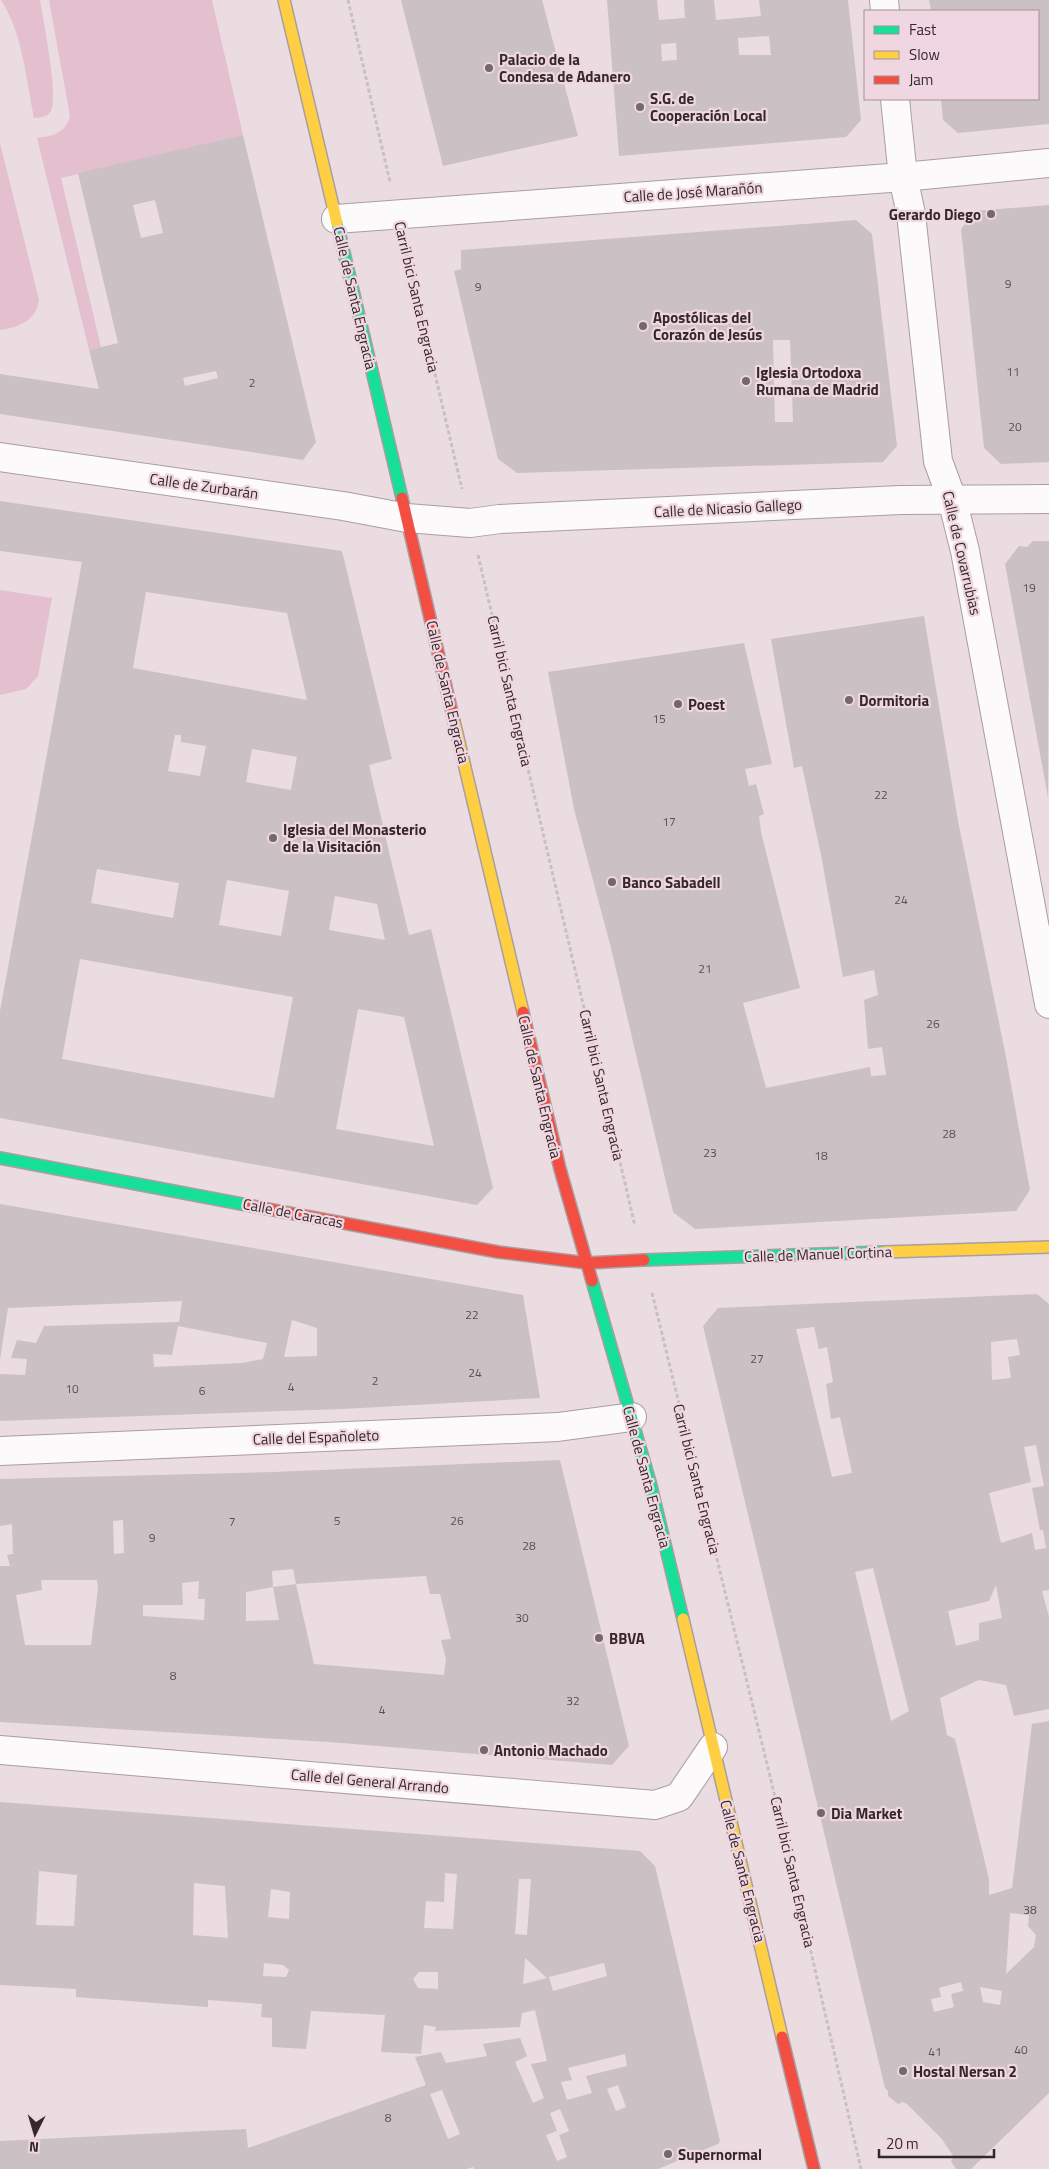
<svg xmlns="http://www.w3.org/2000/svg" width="1049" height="2169" viewBox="0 0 1049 2169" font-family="'Titillium Web',sans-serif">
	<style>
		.green { fill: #e4bfce }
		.building { fill: #cbc0c4; fill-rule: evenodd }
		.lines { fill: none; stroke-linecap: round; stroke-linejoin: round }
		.street-casing { stroke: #aa9ea3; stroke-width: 30 }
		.fast-casing { stroke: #aa9ea3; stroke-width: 14 }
		.slow-casing { stroke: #aa9ea3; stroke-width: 14 }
		.jam-casing { stroke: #aa9ea3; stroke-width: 14 }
		.path { stroke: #c6c1c2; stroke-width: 3; stroke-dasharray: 4 2.5; stroke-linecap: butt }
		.street { stroke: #fcfafa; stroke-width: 28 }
		.fast { stroke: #16e098; stroke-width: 11 }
		.slow { stroke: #ffcf43; stroke-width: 11 }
		.jam { stroke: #f24e42; stroke-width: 11 }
		.poi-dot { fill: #73686c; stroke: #f0d6e0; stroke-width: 2 }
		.labels { text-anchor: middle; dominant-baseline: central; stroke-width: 4.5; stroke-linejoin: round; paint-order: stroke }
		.number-label { font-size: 12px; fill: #594f53 }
		.poi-label { font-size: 15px; font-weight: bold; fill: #33292d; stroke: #f0d6e0; text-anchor: start }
		.street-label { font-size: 15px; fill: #33292d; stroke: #f0d6e0 }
	</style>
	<rect width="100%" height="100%" fill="#eadce1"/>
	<!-- green -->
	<g class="green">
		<path d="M 1,0 L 40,0 C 43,20 59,97 51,111 C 47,118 40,117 34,118 C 26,79 23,34 1,0 Z"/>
		<path d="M 49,0 L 212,0 L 243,135 L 61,178 L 101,347 L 89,350 L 37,138 C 53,136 66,133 70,116 Z"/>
		<path d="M 0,143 L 39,300 C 36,321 19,327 0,330 Z"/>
		<polygon points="0,590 52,598 38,676 26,689 0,695"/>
	</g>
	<!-- building -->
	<g class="building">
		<polygon points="401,0 542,0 578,136 443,166"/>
		<path d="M 607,0 L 657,0 L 659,20 L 685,18 L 684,0 L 714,0 L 716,20 L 761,16 L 759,0 L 848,0 L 861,120 L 846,137 L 619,156 ZM 769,36 L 771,55 L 739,55 L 738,38 ZM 676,43 L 677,60 L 662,61 L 661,44 Z"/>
		<polygon points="929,0 1049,0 1049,124 958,133 943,120 941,99 1038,99 1038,11 931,11"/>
		<path d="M 243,135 L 316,442 L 303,460 L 0,414 L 0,374 L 99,389 L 89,350 L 118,343 L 78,173 ZM 155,200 L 163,233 L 141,238 L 133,205 ZM 216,371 L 218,378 L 185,386 L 183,378 Z"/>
		<polygon points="1049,205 1049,462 1001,464 984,448 961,229 975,211"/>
		<path d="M 856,220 L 872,234 L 897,446 L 883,462 L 517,473 L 498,459 L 454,271 L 461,269 L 461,250 ZM 773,340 L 790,340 L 793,422 L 775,422 Z"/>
		<path d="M 0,501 L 342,551 L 392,759 L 369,765 L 390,856 L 409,935 L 431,929 L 493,1188 L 477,1205 L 0,1118 L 0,1011 L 82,562 L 0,551 ZM 146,592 L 287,613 L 307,700 L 133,668 ZM 175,735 L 181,735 L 181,742 L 206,746 L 200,776 L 168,771 ZM 252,749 L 297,757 L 291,790 L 246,782 ZM 97,869 L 179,883 L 173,918 L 91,903 ZM 227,880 L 289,891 L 281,936 L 219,925 ZM 335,896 L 377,904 L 385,940 L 329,930 ZM 80,959 L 293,997 L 274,1098 L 62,1059 ZM 358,1009 L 404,1017 L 434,1146 L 336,1129 Z"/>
		<polygon points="1033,541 1049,541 1048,797 1005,564 1019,546 1027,547"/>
		<polygon points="924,616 958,821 1006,1057 1030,1190 1016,1211 695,1229 673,1212 611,948 574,809 548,672 744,643 772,764 745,769 749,786 756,784 764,814 759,816 761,832 800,988 743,1003 766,1088 870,1067 871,1076 886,1075 882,1047 868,1049 864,1000 878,995 874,970 843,977 821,855 802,766 794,768 771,639"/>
		<path d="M 0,1204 L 523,1295 L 540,1398 L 342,1409 L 0,1421 L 0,1374 L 25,1375 L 27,1359 L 11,1358 L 17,1340 L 36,1343 L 44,1326 L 179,1322 L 182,1301 L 8,1308 L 0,1359 ZM 292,1320 L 317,1328 L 317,1356 L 284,1357 ZM 178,1326 L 267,1343 L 263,1359 L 242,1363 L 154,1367 L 153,1354 L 172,1355 Z"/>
		<path d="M 1037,1294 L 1049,1304 L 1049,1590 L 1042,1591 L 1049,1617 L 1049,1709 L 1014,1716 L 1006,1685 L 979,1680 L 940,1698 L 947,1735 L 955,1739 L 989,1879 L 989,1895 L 1012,1888 L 1032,1724 L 1049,1721 L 1049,2093 L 971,2169 L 956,2169 L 951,2161 L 954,2157 L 941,2138 L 907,2104 L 903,2102 L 898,2104 L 888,2096 L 888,2091 L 885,2088 L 703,1326 L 718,1308 ZM 814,1327 L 819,1349 L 827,1347 L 833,1382 L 826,1384 L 831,1419 L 840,1417 L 852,1473 L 832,1477 L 796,1329 ZM 1017,1339 L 1020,1355 L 1008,1357 L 1011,1378 L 992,1380 L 991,1342 ZM 1036,1445 L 1044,1486 L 1032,1488 L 1040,1530 L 1043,1530 L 1046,1548 L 1035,1550 L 1032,1533 L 1001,1543 L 989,1493 L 1031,1482 L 1024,1447 ZM 873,1568 L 909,1711 L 891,1721 L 855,1572 ZM 996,1585 L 1002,1618 L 979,1623 L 979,1640 L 956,1646 L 948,1611 L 989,1601 ZM 1010,1913 L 1029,1915 L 1028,1926 L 1036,1935 L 1034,1947 L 1006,1974 ZM 961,1982 L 963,1991 L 951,1994 L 954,2007 L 934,2012 L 931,1999 L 941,1997 L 939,1988 ZM 980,1987 L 1002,1991 L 1000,2005 L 983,2002 Z"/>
		<path d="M 560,1460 L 629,1746 L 612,1765 L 329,1742 L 0,1722 L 0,1566 L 10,1566 L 7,1555 L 13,1554 L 12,1524 L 0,1526 L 0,1479 L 274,1472 ZM 123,1520 L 124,1553 L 114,1554 L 113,1521 ZM 293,1569 L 296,1584 L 426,1576 L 430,1594 L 440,1594 L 451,1639 L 441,1640 L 446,1659 L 444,1675 L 314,1664 L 296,1584 L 273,1587 L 279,1620 L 246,1621 L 246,1592 L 273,1587 L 272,1571 ZM 41,1580 L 97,1580 L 98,1589 L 91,1645 L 25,1645 L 16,1595 L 42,1590 ZM 199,1581 L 198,1599 L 205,1599 L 204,1620 L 143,1616 L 143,1605 L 183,1605 L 182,1583 Z"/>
		<path d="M 0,1802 L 640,1851 L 655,1866 L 720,2141 L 718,2144 L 658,2169 L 474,2169 L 473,2167 L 467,2169 L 0,2169 L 0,2141 L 246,2129 L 248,2148 L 426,2085 L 415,2057 L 441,2052 L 446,2063 L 487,2056 L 483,2044 L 520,2038 L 527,2056 L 515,2062 L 533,2103 L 544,2098 L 531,2064 L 547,2061 L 535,2010 L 522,2013 L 520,2027 L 435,2031 L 436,2027 L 424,2025 L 421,2054 L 381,2052 L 385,2015 L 311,2011 L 306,2049 L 272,2047 L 272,2018 L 261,2017 L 262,2004 L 208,2000 L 208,2007 L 76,1997 L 76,1989 L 0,1985 ZM 39,1871 L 77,1875 L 74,1926 L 36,1925 ZM 445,1873 L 457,1874 L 453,1929 L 424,1928 L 426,1901 L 444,1902 ZM 519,1879 L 531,1879 L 527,1935 L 515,1934 ZM 194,1883 L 225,1886 L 228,1938 L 193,1935 ZM 271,1889 L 290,1892 L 289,1919 L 268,1917 ZM 525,1958 L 547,1978 L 523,1984 ZM 264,1963 L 283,1965 L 289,1970 L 286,1977 L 263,1976 ZM 604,1963 L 607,1976 L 553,1991 L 549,1977 ZM 419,1972 L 438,1972 L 438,1989 L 418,1988 L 413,1979 ZM 625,2054 L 627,2066 L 586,2076 L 592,2093 L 567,2100 L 561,2082 L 572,2080 L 568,2068 ZM 618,2085 L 626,2107 L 616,2111 L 607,2089 ZM 442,2090 L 460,2134 L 448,2139 L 430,2094 ZM 560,2109 L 569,2131 L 559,2135 L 567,2157 L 557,2161 L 546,2135 L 557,2131 L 550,2113 Z"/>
	</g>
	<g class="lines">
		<!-- street casing -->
		<g class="street-casing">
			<g id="street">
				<polyline points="884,0 885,11"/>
				<polyline points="895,99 903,177 911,214 938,461 952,499 965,551 1049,1004"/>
				<polyline points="336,219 903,177 1049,163"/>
				<polyline points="0,457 343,506 407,518 470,523 500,519 901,500 1049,499"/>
				<polyline points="0,1451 558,1427 632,1417"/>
				<polyline points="0,1750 655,1805 679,1797 713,1747"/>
			</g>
		</g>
		<!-- fast casing -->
		<g class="fast-casing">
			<g id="fast">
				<polyline points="337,223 402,498"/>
				<polyline points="0,1158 252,1206"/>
				<polyline points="644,1260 884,1252"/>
				<polyline points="592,1281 650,1482 683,1619"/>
			</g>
		</g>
		<!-- slow casing -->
		<g class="slow-casing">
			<g id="slow">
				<polyline points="284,0 337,223"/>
				<polyline points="454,721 523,1012"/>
				<polyline points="884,1252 1049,1247"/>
				<polyline points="683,1619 782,2037"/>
			</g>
		</g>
		<!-- jam casing -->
		<g class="jam-casing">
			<g id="jam">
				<polyline points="402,498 454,721"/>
				<polyline points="523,1012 560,1169 592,1281"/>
				<polyline points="252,1206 498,1252 587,1263 644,1260"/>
				<polyline points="782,2037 814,2169"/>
			</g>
		</g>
		<!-- path -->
		<g class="path">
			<polyline points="348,0 390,182"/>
			<polyline points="405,247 462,489"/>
			<polyline points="478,555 635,1226"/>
			<polyline points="652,1293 778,1809 861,2169"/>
		</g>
		<!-- street -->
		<use href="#street" class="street"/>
		<!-- fast -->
		<use href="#fast" class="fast"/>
		<!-- slow -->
		<use href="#slow" class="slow"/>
		<!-- jam -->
		<use href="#jam" class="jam"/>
	</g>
	<!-- markers -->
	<g class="poi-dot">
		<circle cx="489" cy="68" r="5"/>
		<circle cx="640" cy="107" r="5"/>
		<circle cx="991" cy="214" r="5"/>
		<circle cx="643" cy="326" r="5"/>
		<circle cx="746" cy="381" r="5"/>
		<circle cx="849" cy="700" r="5"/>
		<circle cx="678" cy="704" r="5"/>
		<circle cx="273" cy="838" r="5"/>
		<circle cx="612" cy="882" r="5"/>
		<circle cx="599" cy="1638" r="5"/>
		<circle cx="484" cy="1750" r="5"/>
		<circle cx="821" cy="1813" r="5"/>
		<circle cx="903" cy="2071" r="5"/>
		<circle cx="668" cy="2154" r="5"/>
	</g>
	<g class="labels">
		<!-- number labels -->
		<g class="number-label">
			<text x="1008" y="283">9</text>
			<text x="478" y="286">9</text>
			<text x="1013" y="371">11</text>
			<text x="252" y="382">2</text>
			<text x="1015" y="426">20</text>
			<text x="1029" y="587">19</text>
			<text x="659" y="718">15</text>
			<text x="881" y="794">22</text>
			<text x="669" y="821">17</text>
			<text x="901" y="899">24</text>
			<text x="705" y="968">21</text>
			<text x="933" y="1023">26</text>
			<text x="949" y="1133">28</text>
			<text x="710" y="1152">23</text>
			<text x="821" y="1155">18</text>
			<text x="472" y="1314">22</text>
			<text x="757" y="1358">27</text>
			<text x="475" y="1372">24</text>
			<text x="375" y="1380">2</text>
			<text x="291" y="1386">4</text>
			<text x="72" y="1388">10</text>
			<text x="202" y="1390">6</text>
			<text x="337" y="1520">5</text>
			<text x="457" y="1520">26</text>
			<text x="232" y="1521">7</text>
			<text x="152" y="1537">9</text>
			<text x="529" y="1545">28</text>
			<text x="522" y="1617">30</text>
			<text x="173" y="1675">8</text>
			<text x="573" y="1700">32</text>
			<text x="382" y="1709">4</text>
			<text x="1030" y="1909">38</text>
			<text x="1021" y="2049">40</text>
			<text x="935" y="2051">41</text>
			<text x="388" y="2117">8</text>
		</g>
		<!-- poi labels -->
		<g class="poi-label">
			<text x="499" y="59">Palacio de la<tspan x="499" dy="17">Condesa de Adanero</tspan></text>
			<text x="650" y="98">S.G. de<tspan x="650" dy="17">Cooperación Local</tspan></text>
			<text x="981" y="214" text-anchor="end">Gerardo Diego</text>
			<text x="653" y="317">Apostólicas del<tspan x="653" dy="17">Corazón de Jesús</tspan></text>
			<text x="756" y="372">Iglesia Ortodoxa<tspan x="756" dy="17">Rumana de Madrid</tspan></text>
			<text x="859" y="700">Dormitoria</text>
			<text x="688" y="704">Poest</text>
			<text x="283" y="829">Iglesia del Monasterio<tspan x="283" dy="17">de la Visitación</tspan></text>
			<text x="622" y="882">Banco Sabadell</text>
			<text x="609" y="1638">BBVA</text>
			<text x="494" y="1750">Antonio Machado</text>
			<text x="831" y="1813">Dia Market</text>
			<text x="913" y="2071">Hostal Nersan 2</text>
			<text x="678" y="2154">Supernormal</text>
		</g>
		<!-- street labels -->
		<g class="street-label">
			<text transform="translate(693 192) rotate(-4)">Calle de José Marañón</text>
			<text transform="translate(417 297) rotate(77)">Carril bici Santa Engracia</text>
			<text transform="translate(355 298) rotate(77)">Calle de Santa Engracia</text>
			<text transform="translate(204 486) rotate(8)">Calle de Zurbarán</text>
			<text transform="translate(728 508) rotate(-3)">Calle de Nicasio Gallego</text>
			<text transform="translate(962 553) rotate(77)">Calle de Covarrubias</text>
			<text transform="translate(510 691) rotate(77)">Carril bici Santa Engracia</text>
			<text transform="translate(448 692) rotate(77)">Calle de Santa Engracia</text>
			<text transform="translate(602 1085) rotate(77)">Carril bici Santa Engracia</text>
			<text transform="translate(540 1087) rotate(77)">Calle de Santa Engracia</text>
			<text transform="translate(293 1213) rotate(11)">Calle de Caracas</text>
			<text transform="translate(818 1254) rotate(-2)">Calle de Manuel Cortina</text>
			<text transform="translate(316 1437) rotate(-2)">Calle del Españoleto</text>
			<text transform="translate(647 1477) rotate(75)">Calle de Santa Engracia</text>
			<text transform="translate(697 1479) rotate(76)">Carril bici Santa Engracia</text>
			<text transform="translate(370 1781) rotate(5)">Calle del General Arrando</text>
			<text transform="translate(743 1871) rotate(76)">Calle de Santa Engracia</text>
			<text transform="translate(793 1872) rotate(77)">Carril bici Santa Engracia</text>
		</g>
	</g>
	<!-- legend -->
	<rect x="864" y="10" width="175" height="90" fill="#f0d6e0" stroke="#a49198"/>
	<rect x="874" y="26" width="25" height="8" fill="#16e098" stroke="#a49198"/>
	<text x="909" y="35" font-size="15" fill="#33292d">Fast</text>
	<rect x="874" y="51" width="25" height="8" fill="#ffcf43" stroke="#a49198"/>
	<text x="909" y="60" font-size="15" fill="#33292d">Slow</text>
	<rect x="874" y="76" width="25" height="8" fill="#f24e42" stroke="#a49198"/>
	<text x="909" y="85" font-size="15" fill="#33292d">Jam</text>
	<!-- north arrow -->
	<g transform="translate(35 2134) rotate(185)" stroke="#f0d6e0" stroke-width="4" paint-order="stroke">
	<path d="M0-4L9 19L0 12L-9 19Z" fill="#33292d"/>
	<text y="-8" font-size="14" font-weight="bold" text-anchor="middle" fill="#33292d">N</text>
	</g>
	<!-- scale -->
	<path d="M879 2149v8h115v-8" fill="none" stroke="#33292d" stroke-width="2.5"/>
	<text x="886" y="2149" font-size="15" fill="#33292d" stroke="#f0d6e0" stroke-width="4" paint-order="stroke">20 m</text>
</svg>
